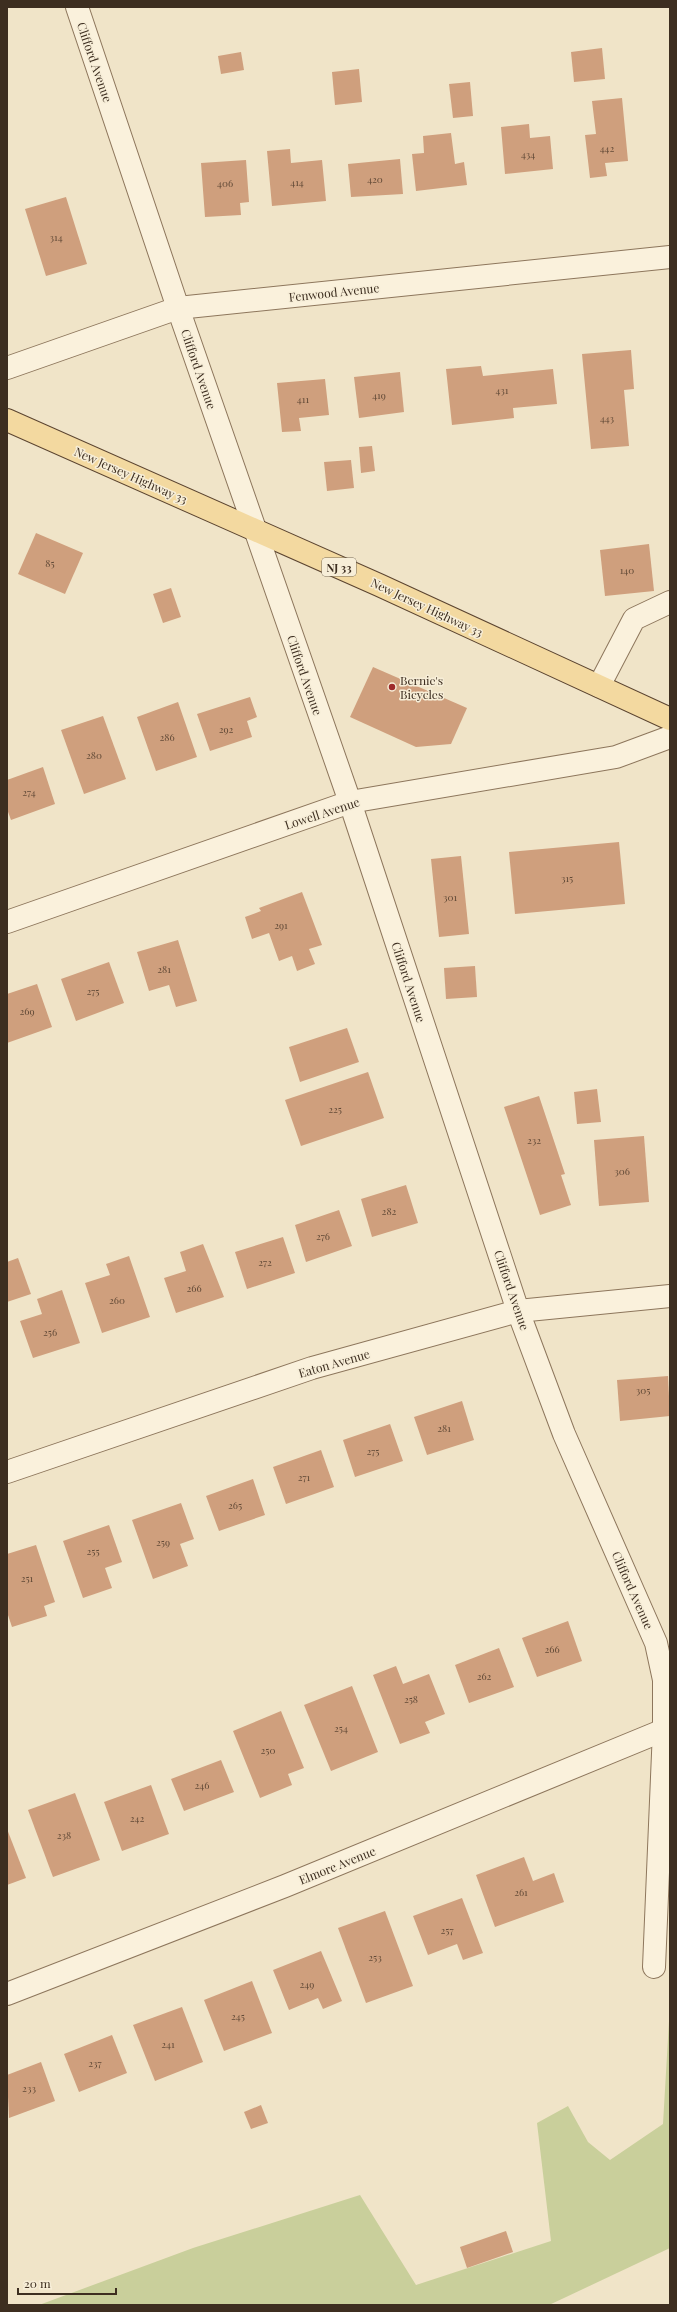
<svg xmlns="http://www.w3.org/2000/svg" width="677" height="2312" viewBox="0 0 677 2312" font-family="'Playfair Display',serif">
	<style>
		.green { fill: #c9cf9b }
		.building { fill: #cf9f7d }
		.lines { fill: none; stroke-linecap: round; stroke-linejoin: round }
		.minor-casing { stroke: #8d765c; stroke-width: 24 }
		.major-casing { stroke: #5b4430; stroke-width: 24 }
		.minor { stroke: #faf1dc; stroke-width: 22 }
		.major { stroke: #f3d9a0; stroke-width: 22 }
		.poi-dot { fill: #9e2a2b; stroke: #f7eed8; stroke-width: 1.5 }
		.labels { text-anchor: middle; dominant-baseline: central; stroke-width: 3; stroke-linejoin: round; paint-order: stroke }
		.number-label { font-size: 10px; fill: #624a37 }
		.shield { fill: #f7eed8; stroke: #756857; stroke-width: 1 }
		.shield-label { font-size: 11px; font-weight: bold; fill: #3d2e20 }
		.street-label { font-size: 12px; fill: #3d2e20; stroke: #f7eed8 }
		.poi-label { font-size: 12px; fill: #3d2e20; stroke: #f7eed8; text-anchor: start }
	</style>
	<rect width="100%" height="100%" fill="#f0e4c8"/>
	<!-- green -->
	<polygon class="green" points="670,2004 670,2248 564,2298 549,2305 39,2305 193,2248 360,2195 416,2285 551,2241 537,2123 568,2106 588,2142 610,2160 663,2124"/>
	<!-- building -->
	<g class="building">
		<polygon points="602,48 605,79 574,82 571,52"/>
		<polygon points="241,52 244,70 221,74 218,56"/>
		<polygon points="359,69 362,102 335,105 332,72"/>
		<polygon points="470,82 473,116 453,118 449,84"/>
		<polygon points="622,98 628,161 605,163 607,176 590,178 585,135 596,134 592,101"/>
		<polygon points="529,124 530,138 550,136 553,169 505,174 501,127"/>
		<polygon points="451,133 455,164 464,162 467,185 416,191 412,154 424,153 423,136"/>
		<polygon points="290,149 291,163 322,160 326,201 272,206 267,151"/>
		<polygon points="400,159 403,194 351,197 348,164"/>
		<polygon points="246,160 249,202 240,203 241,215 205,217 201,163"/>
		<polygon points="66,197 87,264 46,276 25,209"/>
		<polygon points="631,350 634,389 624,390 629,446 591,449 582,354"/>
		<polygon points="481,366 483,376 553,369 557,404 513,408 514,418 452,425 446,369"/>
		<polygon points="400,372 404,412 359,418 354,377"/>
		<polygon points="325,379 329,415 299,418 301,431 282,432 277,383"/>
		<polygon points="372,446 375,471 361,473 359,447"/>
		<polygon points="351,460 354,488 327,491 324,462"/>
		<polygon points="36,533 83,553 65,594 18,574"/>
		<polygon points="649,544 654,591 605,596 600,550"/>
		<polygon points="171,588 181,617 163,623 153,594"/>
		<polygon points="373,667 467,708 451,744 416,747 350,717"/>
		<polygon points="250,697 257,717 247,721 252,737 210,751 197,714"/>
		<polygon points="178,702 197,757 156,771 137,717"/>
		<polygon points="103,716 126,779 84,794 61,730"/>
		<polygon points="43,767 55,804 11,820 7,809 7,780"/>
		<polygon points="619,842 625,904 515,914 509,852"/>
		<polygon points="461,856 469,934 439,937 431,859"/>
		<polygon points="302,892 322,945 309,949 315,964 297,971 292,956 279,961 269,933 252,939 245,917 261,911 259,908"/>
		<polygon points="178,940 197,1001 176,1007 169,985 149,991 137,952"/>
		<polygon points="109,962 124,1003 76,1021 61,979"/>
		<polygon points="475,966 477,997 446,999 444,968"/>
		<polygon points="37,984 52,1027 7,1043 7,994"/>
		<polygon points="347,1028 359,1062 300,1082 289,1047"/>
		<polygon points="368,1072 384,1118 301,1146 285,1100"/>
		<polygon points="597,1089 601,1122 577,1124 574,1092"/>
		<polygon points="539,1096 565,1174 561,1175 571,1205 540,1215 504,1107"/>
		<polygon points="644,1136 649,1202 599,1206 594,1140"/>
		<polygon points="406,1185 418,1223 372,1237 361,1199"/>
		<polygon points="339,1210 352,1246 306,1262 295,1225"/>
		<polygon points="283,1237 295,1273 247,1289 235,1252"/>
		<polygon points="203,1244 224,1297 176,1313 164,1278 186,1271 180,1252"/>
		<polygon points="129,1256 150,1317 102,1333 85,1283 110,1275 106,1264"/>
		<polygon points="18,1258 31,1294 7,1302 7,1262"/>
		<polygon points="62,1290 80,1343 33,1358 20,1321 42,1314 37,1299"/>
		<polygon points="668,1376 670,1416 620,1421 617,1380"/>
		<polygon points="462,1401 474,1440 427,1455 414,1417"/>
		<polygon points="390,1424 403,1461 355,1477 343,1440"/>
		<polygon points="321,1450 334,1487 286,1504 273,1467"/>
		<polygon points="253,1479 265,1515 219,1531 206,1496"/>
		<polygon points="181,1503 194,1539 180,1544 188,1566 153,1579 132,1520"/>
		<polygon points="109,1525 122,1562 105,1568 112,1588 83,1598 63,1541"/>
		<polygon points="36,1545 55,1602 44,1606 47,1616 12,1627 7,1612 7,1554"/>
		<polygon points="568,1621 582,1661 537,1677 522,1638"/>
		<polygon points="499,1648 514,1687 469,1703 455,1665"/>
		<polygon points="396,1666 403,1684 429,1674 445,1714 425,1722 430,1733 400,1744 373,1675"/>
		<polygon points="352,1686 378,1752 331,1771 304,1705"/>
		<polygon points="281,1711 304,1768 288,1774 292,1785 260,1798 233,1731"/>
		<polygon points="221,1760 234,1792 184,1811 171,1779"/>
		<polygon points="151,1785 169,1834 122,1851 104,1802"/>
		<polygon points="75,1793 100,1860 53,1877 28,1810"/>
		<polygon points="7,1829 26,1878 7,1885"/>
		<polygon points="524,1857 533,1881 554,1873 564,1902 495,1927 476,1875"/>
		<polygon points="462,1898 483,1953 463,1960 457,1944 428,1955 413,1916"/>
		<polygon points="385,1911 413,1986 366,2003 338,1928"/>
		<polygon points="321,1951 342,2001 323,2009 318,1998 289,2010 273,1970"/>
		<polygon points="252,1981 272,2033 224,2051 204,2000"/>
		<polygon points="182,2007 203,2062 155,2081 133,2025"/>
		<polygon points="112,2035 127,2073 79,2092 64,2054"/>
		<polygon points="41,2062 55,2101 9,2118 7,2075"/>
		<polygon points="261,2105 268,2123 251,2129 244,2112"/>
		<polygon points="506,2231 513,2252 467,2268 460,2247"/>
	</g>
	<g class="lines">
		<!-- minor casing -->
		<g class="minor-casing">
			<g id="minor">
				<polyline points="77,7 178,308 350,802 518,1311 564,1434 656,1643 664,1680 664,1730 654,1967"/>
				<polyline points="7,368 178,308 670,257"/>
				<polyline points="599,686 634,619 670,602"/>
				<polyline points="7,922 350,802 616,757 670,737"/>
				<polyline points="7,1472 312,1368 518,1311 670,1296"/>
				<polyline points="7,1994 285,1886 664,1730"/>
			</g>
		</g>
		<!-- major casing -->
		<g class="major-casing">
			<polyline id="major" points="7,420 379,585 670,719"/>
		</g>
		<!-- minor -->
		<use href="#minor" class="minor"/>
		<!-- major -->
		<use href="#major" class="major"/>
	</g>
	<!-- markers -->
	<circle class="poi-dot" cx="392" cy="687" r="4"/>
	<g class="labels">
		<!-- number labels -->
		<g class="number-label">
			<text x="607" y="148">442</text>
			<text x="528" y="154">434</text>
			<text x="375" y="179">420</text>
			<text x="297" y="182">414</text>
			<text x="225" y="183">406</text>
			<text x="56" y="237">314</text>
			<text x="502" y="390">431</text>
			<text x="379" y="395">419</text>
			<text x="303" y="399">411</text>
			<text x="607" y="418">443</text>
			<text x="50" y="563">85</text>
			<text x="627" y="570">140</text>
			<text x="226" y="729">292</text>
			<text x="167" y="737">286</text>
			<text x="94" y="755">280</text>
			<text x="29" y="792">274</text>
			<text x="567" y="878">315</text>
			<text x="450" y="897">301</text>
			<text x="281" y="925">291</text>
			<text x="164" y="969">281</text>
			<text x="93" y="991">275</text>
			<text x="27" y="1011">269</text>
			<text x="335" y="1109">225</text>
			<text x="534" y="1140">232</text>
			<text x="622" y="1171">306</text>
			<text x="389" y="1211">282</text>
			<text x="323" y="1236">276</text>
			<text x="265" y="1262">272</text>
			<text x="194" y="1288">266</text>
			<text x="117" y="1300">260</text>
			<text x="50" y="1332">256</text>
			<text x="643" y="1390">305</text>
			<text x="444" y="1428">281</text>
			<text x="373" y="1451">275</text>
			<text x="304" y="1477">271</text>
			<text x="235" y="1505">265</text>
			<text x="163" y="1542">259</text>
			<text x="93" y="1551">255</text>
			<text x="27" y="1578">251</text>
			<text x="552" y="1649">266</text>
			<text x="484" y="1676">262</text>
			<text x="411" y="1699">258</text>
			<text x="341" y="1728">254</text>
			<text x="268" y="1750">250</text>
			<text x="202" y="1785">246</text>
			<text x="137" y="1818">242</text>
			<text x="64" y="1835">238</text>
			<text x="521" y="1892">261</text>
			<text x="447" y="1930">257</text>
			<text x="375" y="1957">253</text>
			<text x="307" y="1984">249</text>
			<text x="238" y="2016">245</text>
			<text x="168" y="2044">241</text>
			<text x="95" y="2063">237</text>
			<text x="29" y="2088">233</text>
		</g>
		<!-- shield labels -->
		<rect class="shield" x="322" y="558" width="34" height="18" rx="3"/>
		<g class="shield-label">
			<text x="339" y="567">NJ 33</text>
		</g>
		<!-- street labels -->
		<g class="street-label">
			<text transform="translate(95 62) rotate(71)">Clifford Avenue</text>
			<text transform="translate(334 292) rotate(-6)">Fenwood Avenue</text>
			<text transform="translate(199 369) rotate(71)">Clifford Avenue</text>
			<text transform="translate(131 475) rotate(24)">New Jersey Highway 33</text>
			<text transform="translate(427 607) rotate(25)">New Jersey Highway 33</text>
			<text transform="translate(305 675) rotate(71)">Clifford Avenue</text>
			<text transform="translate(322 813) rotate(-18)">Lowell Avenue</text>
			<text transform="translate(409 982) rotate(72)">Clifford Avenue</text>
			<text transform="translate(512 1290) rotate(71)">Clifford Avenue</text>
			<text transform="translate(334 1363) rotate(-16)">Eaton Avenue</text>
			<text transform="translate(633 1590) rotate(66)">Clifford Avenue</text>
			<text transform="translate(337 1865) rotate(-22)">Elmore Avenue</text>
		</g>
		<!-- poi labels -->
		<g class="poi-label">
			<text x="400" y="680">Bernie's<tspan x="400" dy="14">Bicycles</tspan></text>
		</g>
	</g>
	<!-- border -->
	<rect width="677" height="2312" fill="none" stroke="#3d2e20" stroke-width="16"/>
	<!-- scale -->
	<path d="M18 2288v6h98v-6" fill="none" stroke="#3d2e20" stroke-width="2"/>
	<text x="24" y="2288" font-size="12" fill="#3d2e20" stroke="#f7eed8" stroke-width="3" paint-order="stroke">20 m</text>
</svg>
